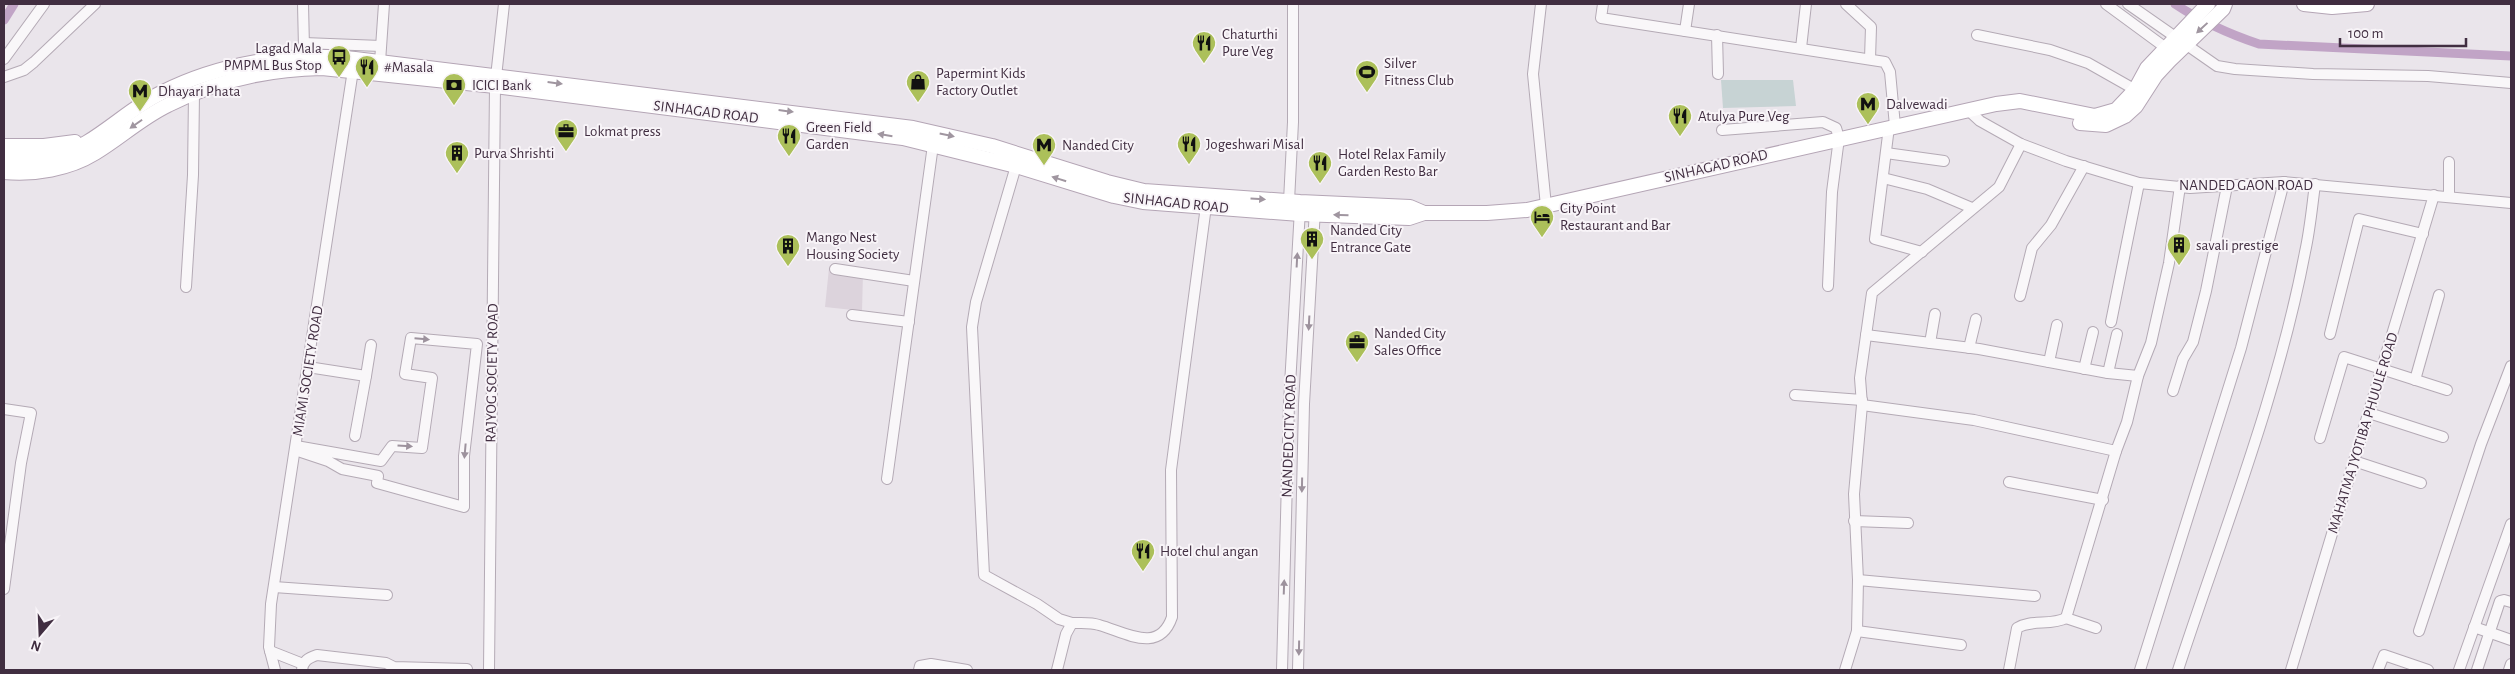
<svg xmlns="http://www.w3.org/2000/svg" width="2515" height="674" viewBox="0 0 2515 674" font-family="'Alegreya Sans',sans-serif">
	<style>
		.built { fill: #dcd3dc }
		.green { fill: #c7d3d4 }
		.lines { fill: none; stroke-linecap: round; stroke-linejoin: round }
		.canal { stroke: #c1a4c6; stroke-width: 9 }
		.minor-casing { stroke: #b4aab5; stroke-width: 12 }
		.major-casing { stroke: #b4a5b5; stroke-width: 16 }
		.minor { stroke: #f9f7f9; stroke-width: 10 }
		.major { stroke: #fff; stroke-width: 14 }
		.oneway { fill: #a096a0 }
		.oneway2 { fill: #9d929d }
		.labels { text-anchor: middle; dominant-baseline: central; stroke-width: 4; stroke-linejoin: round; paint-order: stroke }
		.poi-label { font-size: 15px; fill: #412e41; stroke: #f8f4f8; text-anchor: start }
		.street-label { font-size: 15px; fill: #412e41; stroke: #f8f4f8 }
	</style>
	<rect width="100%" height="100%" fill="#eae5eb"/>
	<!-- built -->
	<polygon class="built" points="829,268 863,273 862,311 825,307"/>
	<!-- green -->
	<polygon class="green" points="1721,80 1793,80 1796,106 1723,108"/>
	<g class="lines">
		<!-- canal -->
		<g class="canal">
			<path d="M 2175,4 C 2202,22 2229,34 2259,44 L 2511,56"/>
			<polyline points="4,20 14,4"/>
		</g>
		<!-- minor casing -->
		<g class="minor-casing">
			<g id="minor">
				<polyline points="303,4 304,48"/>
				<polyline points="1541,4 1533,74 1546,206"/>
				<polyline points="1603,4 1601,18 1885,62 1890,72 1895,126"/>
				<polyline points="1846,4 1871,27 1870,59"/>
				<polyline points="2106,4 2170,51"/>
				<polyline points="2128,4 2217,66 2235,69 2313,74 2428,76 2511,83"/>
				<polyline points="1685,31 1689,4"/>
				<polyline points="1717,35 1718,74"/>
				<polyline points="1977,35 2050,50 2088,63 2141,93"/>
				<polyline points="304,43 381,46"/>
				<polyline points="1801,48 1806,4"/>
				<polyline points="4,59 44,4"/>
				<polyline points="380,62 384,4"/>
				<polyline points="4,77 24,70 34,62 95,4"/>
				<polyline points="1967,109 1980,121 2021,144 2066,161 2139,183 2190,188 2284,182 2511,203"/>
				<polyline points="1889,127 1875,239 1922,252"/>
				<polyline points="1722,130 1823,122 1836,128 1839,138 1832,192 1828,286"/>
				<polyline points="1886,153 1944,161"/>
				<polyline points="1016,166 976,302 972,327 984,575 1037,604 1059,619 1072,623"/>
				<polyline points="1883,178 1927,189 1972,208"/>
				<polyline points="2449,196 2449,162"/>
				<polyline points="1289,201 1293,122 1293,4"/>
				<polyline points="835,269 914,281"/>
				<polyline points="186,287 193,175 194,93"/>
				<polyline points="2020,296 2032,248 2051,225 2084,166"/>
				<polyline points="852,315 909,322"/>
				<polyline points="2111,322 2139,183"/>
				<polyline points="2330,334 2359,219 2423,234"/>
				<polyline points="1866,335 1979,349 2108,373 2138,376"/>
				<polyline points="1930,343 1935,314"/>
				<polyline points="1969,348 1976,319"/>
				<polyline points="2049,362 2057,325"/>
				<polyline points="308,367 366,376 355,436"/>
				<polyline points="2084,369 2093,332"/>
				<polyline points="2108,373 2117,334"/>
				<polyline points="366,376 371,345"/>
				<polyline points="2415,380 2439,295"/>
				<polyline points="2173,391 2183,359 2193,342 2206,291 2227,186"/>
				<polyline points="1795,395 1862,400"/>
				<polyline points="1862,405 1974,420 2116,451 2127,422 2138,376 2151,343 2169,263 2180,186"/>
				<polyline points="4,409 31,413 21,463 4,589"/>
				<polyline points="2369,413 2443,437"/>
				<polyline points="2320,438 2344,357 2447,390"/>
				<polyline points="295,450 328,461 342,469 378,476 377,483 464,507 464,456 477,344 411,338 405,374 432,378 422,448 392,446 381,461 296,446"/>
				<polyline points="2354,461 2421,483"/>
				<polyline points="887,479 933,145"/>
				<polyline points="2009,482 2103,500"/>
				<polyline points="1854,521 1908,523"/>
				<polyline points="1858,580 2035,596"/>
				<polyline points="274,587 387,595"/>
				<polyline points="2474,627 2511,640"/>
				<polyline points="2096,628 2066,618 2116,451"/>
				<polyline points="1857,631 1961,645"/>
				<polyline points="2419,631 2481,444 2511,366"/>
				<polyline points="270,651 303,664"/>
				<polyline points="275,670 269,647 271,604 353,70"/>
				<path d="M 302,670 C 303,661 308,658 317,655 L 386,663 L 394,667 L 467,669"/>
				<polyline points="489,670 495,86 504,4"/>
				<polyline points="919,670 920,666 931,664 967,670"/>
				<path d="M 1057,670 L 1066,634 L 1072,623 C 1081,623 1091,622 1099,625 C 1125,632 1159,655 1172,617 L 1171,470 L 1206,206"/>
				<polyline points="1282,670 1289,403 1300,209"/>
				<polyline points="1298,670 1304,404 1315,209"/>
				<polyline points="1845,670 1857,631 1858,580 1854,494 1862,405 1860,378 1872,293 1999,187 2021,144"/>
				<path d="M 2009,670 L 2017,628 C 2031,619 2051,626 2066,618"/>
				<polyline points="2140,670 2241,348 2284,182"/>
				<path d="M 2178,670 C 2223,532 2278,395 2305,252 C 2310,230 2312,207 2315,184"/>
				<polyline points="2291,670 2434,195"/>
				<polyline points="2378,670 2384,655 2428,670"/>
				<polyline points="2459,670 2511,524"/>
				<polyline points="2477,670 2500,601 2504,600 2511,602"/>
				<polyline points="2509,670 2511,664"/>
			</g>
		</g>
		<!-- major casing -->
		<g class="major-casing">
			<g id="major">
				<polyline points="2304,4 2332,7 2367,4"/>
				<polyline points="2080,123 2106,125 2125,116 2136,106 2156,75 2169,61 2223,9 2225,4"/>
				<polyline points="4,146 44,146 75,142"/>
				<path d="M 4,160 C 21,160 37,161 53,157 C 94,147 124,111 161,93 C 218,64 291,51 355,59 L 913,128 L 992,146 L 1107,182 L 1144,191 L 1300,202 L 1410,207 L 1424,213"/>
				<path d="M 4,172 C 34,175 69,169 95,153 C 120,138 141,118 168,105 C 215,81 269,69 322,68 L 495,86 L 903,138 L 1016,166 L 1114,196 L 1143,202 L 1300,214 L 1409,218 L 1424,213 L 1487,213 L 1527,210 L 1996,104 L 2020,101 L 2095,116 L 2116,110 L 2135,90 L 2147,68 L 2208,4"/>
			</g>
		</g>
		<!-- minor -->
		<use href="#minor" class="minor"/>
		<!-- major -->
		<use href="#major" class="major"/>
	</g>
	<!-- one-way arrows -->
	<defs><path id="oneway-solid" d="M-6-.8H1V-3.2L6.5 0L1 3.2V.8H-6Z" transform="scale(1.25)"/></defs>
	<g class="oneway">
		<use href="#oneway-solid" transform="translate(2202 28) rotate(137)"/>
		<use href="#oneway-solid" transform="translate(555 83) rotate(7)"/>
		<use href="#oneway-solid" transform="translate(786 111) rotate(7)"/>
		<use href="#oneway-solid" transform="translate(136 124) rotate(145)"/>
		<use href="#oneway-solid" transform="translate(885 135) rotate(-171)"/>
		<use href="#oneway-solid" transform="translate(947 135) rotate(12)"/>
		<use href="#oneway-solid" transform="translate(1059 179) rotate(-163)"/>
		<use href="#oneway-solid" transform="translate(1258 199) rotate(4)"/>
		<use href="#oneway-solid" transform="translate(1341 215) rotate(-178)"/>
	</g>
	<g class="oneway2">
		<use href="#oneway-solid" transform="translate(1297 260) rotate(-87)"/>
		<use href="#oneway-solid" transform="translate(1309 323) rotate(93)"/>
		<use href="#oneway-solid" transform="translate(422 339) rotate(5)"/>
		<use href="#oneway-solid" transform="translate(405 446) rotate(4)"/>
		<use href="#oneway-solid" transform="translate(465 451) rotate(95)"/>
		<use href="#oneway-solid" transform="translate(1302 485) rotate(91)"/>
		<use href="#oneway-solid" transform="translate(1284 587) rotate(-88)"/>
		<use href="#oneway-solid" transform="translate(1299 648) rotate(91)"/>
	</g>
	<!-- icons -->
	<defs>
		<g id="restaurant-pin" transform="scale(1.25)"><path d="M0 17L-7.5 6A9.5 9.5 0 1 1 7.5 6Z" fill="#acc05a" stroke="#f8f4f8"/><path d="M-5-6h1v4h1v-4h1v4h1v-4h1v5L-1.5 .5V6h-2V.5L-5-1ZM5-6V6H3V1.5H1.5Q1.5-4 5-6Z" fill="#111"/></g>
		<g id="bus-pin" transform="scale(1.25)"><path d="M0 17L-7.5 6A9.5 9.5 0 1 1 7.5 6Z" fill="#acc05a" stroke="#f8f4f8"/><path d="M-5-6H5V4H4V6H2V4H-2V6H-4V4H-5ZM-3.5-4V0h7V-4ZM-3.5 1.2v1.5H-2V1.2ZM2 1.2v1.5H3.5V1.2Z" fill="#111"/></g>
		<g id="stadium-pin" transform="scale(1.25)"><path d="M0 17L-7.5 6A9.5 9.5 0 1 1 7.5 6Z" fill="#acc05a" stroke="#f8f4f8"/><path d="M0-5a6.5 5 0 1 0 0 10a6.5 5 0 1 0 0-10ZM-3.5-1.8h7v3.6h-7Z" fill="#111"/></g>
		<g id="shop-pin" transform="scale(1.25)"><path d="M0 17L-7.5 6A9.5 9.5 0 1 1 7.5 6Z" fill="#acc05a" stroke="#f8f4f8"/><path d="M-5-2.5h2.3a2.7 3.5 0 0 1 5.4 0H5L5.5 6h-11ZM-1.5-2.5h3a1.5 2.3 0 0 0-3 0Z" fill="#111"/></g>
		<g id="bank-pin" transform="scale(1.25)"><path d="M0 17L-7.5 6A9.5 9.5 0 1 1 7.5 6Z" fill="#acc05a" stroke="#f8f4f8"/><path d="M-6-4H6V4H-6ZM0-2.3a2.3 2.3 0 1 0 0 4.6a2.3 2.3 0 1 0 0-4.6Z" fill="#111"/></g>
		<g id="metro-pin" transform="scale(1.25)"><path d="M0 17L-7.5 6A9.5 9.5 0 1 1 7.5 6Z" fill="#acc05a" stroke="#f8f4f8"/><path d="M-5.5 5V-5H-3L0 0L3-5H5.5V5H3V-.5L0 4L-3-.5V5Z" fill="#111"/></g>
		<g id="office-pin" transform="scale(1.25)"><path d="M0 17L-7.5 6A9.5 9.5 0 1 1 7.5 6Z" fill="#acc05a" stroke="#f8f4f8"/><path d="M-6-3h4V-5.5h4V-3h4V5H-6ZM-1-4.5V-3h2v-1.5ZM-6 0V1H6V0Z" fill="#111"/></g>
		<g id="building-pin" transform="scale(1.25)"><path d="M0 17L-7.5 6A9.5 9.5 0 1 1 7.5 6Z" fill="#acc05a" stroke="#f8f4f8"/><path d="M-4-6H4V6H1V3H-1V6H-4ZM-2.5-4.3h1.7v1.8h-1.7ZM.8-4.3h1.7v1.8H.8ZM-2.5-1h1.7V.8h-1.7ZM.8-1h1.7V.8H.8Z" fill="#111"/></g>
		<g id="hotel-pin" transform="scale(1.25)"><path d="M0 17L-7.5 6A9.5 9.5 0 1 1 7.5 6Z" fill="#acc05a" stroke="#f8f4f8"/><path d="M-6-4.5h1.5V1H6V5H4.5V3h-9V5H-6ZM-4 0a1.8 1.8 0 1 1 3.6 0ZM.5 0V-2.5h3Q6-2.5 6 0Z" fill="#111"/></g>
	</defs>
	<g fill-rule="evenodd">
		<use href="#restaurant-pin" x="1204" y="43"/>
		<use href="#bus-pin" x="339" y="57"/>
		<use href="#restaurant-pin" x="367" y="67"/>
		<use href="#stadium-pin" x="1367" y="72"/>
		<use href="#shop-pin" x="918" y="82"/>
		<use href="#bank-pin" x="454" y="85"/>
		<use href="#metro-pin" x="140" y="91"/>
		<use href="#metro-pin" x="1868" y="104"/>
		<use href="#restaurant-pin" x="1680" y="116"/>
		<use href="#office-pin" x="566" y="131"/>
		<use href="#restaurant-pin" x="789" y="136"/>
		<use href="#restaurant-pin" x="1189" y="144"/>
		<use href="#metro-pin" x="1044" y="145"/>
		<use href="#building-pin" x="457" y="153"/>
		<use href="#restaurant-pin" x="1320" y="163"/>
		<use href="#hotel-pin" x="1542" y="217"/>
		<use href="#building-pin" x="1312" y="239"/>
		<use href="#building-pin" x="2179" y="245"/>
		<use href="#building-pin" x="788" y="246"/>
		<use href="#office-pin" x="1357" y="342"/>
		<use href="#restaurant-pin" x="1143" y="551"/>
	</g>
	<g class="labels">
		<!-- poi labels -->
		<g class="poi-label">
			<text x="1222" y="34">Chaturthi<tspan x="1222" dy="17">Pure Veg</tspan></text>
			<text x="322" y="48" text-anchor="end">Lagad Mala<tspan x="322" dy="17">PMPML Bus Stop</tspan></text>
			<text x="1384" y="63">Silver<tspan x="1384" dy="17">Fitness Club</tspan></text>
			<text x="384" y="67">#Masala</text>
			<text x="936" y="73">Papermint Kids<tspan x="936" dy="17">Factory Outlet</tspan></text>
			<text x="472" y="85">ICICI Bank</text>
			<text x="158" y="91">Dhayari Phata</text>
			<text x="1886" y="104">Dalvewadi</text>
			<text x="1698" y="116">Atulya Pure Veg</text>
			<text x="806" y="127">Green Field<tspan x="806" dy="17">Garden</tspan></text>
			<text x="584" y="131">Lokmat press</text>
			<text x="1206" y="144">Jogeshwari Misal</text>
			<text x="1062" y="145">Nanded City</text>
			<text x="474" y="153">Purva Shrishti</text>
			<text x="1338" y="154">Hotel Relax Family<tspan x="1338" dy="17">Garden Resto Bar</tspan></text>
			<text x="1560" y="208">City Point<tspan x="1560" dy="17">Restaurant and Bar</tspan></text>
			<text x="1330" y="230">Nanded City<tspan x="1330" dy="17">Entrance Gate</tspan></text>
			<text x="806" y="237">Mango Nest<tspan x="806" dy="17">Housing Society</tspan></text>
			<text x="2196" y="245">savali prestige</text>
			<text x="1374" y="333">Nanded City<tspan x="1374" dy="17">Sales Office</tspan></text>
			<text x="1160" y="551">Hotel chul angan</text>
		</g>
		<!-- street labels -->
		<g class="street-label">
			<text transform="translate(706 112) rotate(7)">SINHAGAD ROAD</text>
			<text transform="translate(1716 166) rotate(-13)">SINHAGAD ROAD</text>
			<text x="2246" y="185">NANDED GAON ROAD</text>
			<text transform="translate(1176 203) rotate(6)">SINHAGAD ROAD</text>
			<text transform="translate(308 371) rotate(-81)">MIAMI SOCIETY ROAD</text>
			<text transform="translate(492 373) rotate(-89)">RAJYOG SOCIETY ROAD</text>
			<text transform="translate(2363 433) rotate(-73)">MAHATMA JYOTIBA PHUULE ROAD</text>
			<text transform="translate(1289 436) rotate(-88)">NANDED CITY ROAD</text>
		</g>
	</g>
	<!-- border -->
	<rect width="2515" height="674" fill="none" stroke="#412e41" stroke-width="10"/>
	<!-- north arrow -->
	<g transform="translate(40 634) rotate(199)" stroke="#f8f4f8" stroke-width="4" paint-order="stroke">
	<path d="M0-4L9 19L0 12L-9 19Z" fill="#412e41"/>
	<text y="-8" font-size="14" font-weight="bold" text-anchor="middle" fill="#412e41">N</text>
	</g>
	<!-- scale -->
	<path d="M2340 38v8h126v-8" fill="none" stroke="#412e41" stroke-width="2.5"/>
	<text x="2348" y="38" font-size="15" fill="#412e41" stroke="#f8f4f8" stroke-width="4" paint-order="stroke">100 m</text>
</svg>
